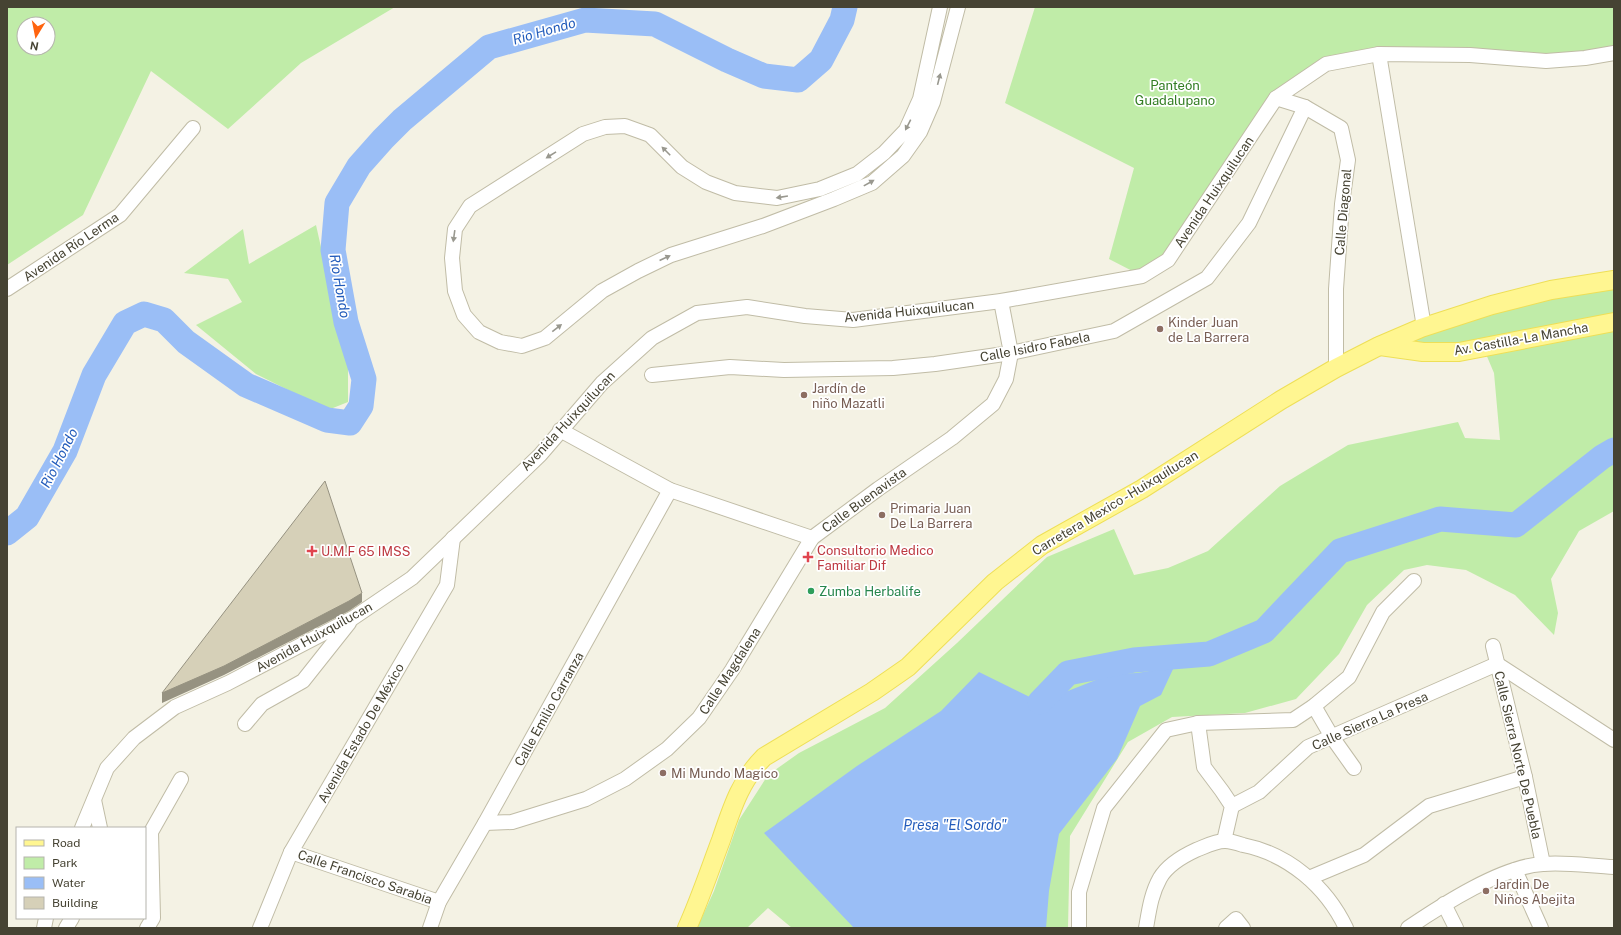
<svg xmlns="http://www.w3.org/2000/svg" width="1621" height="935" viewBox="0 0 1621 935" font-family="'Public Sans',sans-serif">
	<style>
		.green { fill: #c0eca8; fill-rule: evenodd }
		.water { fill: #9abef6 }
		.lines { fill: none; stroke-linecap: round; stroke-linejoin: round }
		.river { stroke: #9abef6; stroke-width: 25 }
		.minor-casing { stroke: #c0bca6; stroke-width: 16 }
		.major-casing { stroke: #eedf57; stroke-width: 20 }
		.minor { stroke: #fff; stroke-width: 14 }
		.major { stroke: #fff691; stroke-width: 18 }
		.shaded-wall { fill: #969281 }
		.building { fill: #d6d0b8; stroke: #969281 }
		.oneway { fill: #99988f }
		.education-dot { fill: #8d6e63; stroke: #fff; stroke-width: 1.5 }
		.health-dot { fill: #e0444e; stroke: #fff; stroke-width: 1.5 }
		.leisure-dot { fill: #2e9e5b; stroke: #fff; stroke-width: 1.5 }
		.labels { text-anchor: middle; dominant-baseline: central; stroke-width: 3.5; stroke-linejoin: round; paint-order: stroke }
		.park-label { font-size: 13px; fill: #327d22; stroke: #fff }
		.street-label { font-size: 13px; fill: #464333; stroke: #fff }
		.education-label { font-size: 13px; fill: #785e54; stroke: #fff; text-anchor: start }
		.health-label { font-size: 13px; fill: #be3a42; stroke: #fff; text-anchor: start }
		.leisure-label { font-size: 13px; fill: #27864d; stroke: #fff; text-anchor: start }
		.water-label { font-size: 14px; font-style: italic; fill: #235cbb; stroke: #fff }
	</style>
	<rect width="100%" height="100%" fill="#f4f2e4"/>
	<!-- green -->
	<g class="green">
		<path d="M 7,7 L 395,7 L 301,63 L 228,129 L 151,71 L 83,215 L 7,265 ZM 24,24 L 48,24 L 48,48 L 24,48 Z"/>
		<polygon points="1035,7 1614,7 1614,53 1585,58 1470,55 1326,64 1276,98 1168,260 1142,276 1109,259 1134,168 1005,103"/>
		<polygon points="316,225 348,367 348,402 328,410 256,374 196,325 242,302 228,279 184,273 243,229 249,264"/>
		<polygon points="1614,289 1614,511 1579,531 1551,579 1558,613 1554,635 1515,595 1466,570 1427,565 1404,570 1367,605 1339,654 1296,699 1245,713 1172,717 1128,742 1070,836 1068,928 792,928 768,908 747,928 697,928 714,891 739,820 768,775 799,753 885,708 957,643 1047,557 1114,529 1134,575 1168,568 1208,551 1280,486 1348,445 1458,422 1465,438 1500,440 1494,373 1480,340 1458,346 1428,343 1408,343 1449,326 1550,296"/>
	</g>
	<!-- water -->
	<polygon class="water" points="1174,667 1161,695 1140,706 1117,759 1059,834 1049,891 1046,928 854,928 764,833 857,766 941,711 979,672 1040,702 1111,674 1137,673"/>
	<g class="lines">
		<!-- river -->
		<g class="river">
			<polyline points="7,533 27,517 65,451 94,375 125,323 144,314 164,320 186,342 246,385 327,420 350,423 361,406 364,379 346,322 333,250 337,203 359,166 383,139 402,120 489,47 585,20 655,24 727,60 764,76 798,80 821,60 842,20 845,7"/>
			<polyline points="1040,702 1068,673 1134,660 1209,654 1264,631 1340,551 1440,519 1516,525 1602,457 1614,450"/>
		</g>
		<!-- minor casing -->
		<g class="minor-casing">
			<g id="minor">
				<polyline points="940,7 920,99 906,130 884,153 857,174 820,189 777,198 735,193 706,182 682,167 650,135 625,126 605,127 583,134 470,206 455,229 452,258 455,291 464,315 479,332 500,342 522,346 545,338 602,291 638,271 671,255 763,226 834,199 872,183 903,156 920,132 933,102 958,7"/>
				<polyline points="1379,54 1424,327"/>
				<polyline points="1276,98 1305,107 1341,128 1348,160 1342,204 1336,289 1336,368"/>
				<polyline points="7,289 120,215 193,128"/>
				<polyline points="652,375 730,367 784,370 893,368 935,364 1011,353 1114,331 1207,278 1249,223 1305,107"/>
				<polyline points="560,430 670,490 812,538"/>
				<polyline points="1493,646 1525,777 1543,864"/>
				<polyline points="1314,706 1332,737 1354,768"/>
				<polyline points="1198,723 1204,767 1222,791 1232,806 1224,841"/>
				<polyline points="245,724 262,704 303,681 349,623"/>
				<polyline points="94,800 100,828"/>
				<polyline points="1232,806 1259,792 1308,747 1497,664 1614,740"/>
				<polyline points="485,823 512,822 586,799 625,779 667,749 699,718 732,670 812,538 878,489 952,438 993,404 1006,379 1011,353 1001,301"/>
				<polyline points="82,828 107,768 134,738 175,707 228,683 353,618 412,578 540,455 602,383 652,338 697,313 747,307 805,316 853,320 1001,301 1142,276 1168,260 1276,98 1326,64 1379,54 1470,55 1546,61 1585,58 1614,53"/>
				<polyline points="291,852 439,902"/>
				<polyline points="1515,870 1541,928"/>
				<polyline points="1309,878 1364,855 1429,806 1525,777"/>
				<polyline points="1444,904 1456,928"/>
				<polyline points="44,928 46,918"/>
				<polyline points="66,928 72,918"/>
				<polyline points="147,928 153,918 151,832 181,779"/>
				<polyline points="260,928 291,852 447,585 453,538"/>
				<polyline points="430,928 439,902 485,823 670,490"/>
				<polyline points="1079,928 1079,892 1104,808 1166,730 1198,723 1293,720 1314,706 1349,677 1383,612 1414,581"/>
				<path d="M 1146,928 C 1149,911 1151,894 1160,878 C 1167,866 1183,856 1196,850 C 1204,847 1215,841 1225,841 C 1230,841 1237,843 1243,845 C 1288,854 1326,886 1346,928"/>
				<polyline points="1226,928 1236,919 1243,928"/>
				<path d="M 1408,928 C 1442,905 1502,866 1543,864 C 1566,862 1591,866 1614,867"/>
			</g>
		</g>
		<!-- major casing -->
		<g class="major-casing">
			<g id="major">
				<polyline points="1380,346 1423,352 1459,352 1614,322"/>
				<path d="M 687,928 C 700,899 710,869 721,840 C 732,808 740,781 764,757 L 872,692 L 908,667 L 995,582 L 1042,545 L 1142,489 L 1281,400 L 1336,368 L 1379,346 L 1421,328 L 1492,305 L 1551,290 L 1614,280"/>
			</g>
		</g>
		<!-- minor -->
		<use href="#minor" class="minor"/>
		<!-- major -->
		<use href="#major" class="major"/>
	</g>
	<!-- shaded-wall -->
	<polygon class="shaded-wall" points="362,593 362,602 349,611 224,675 162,703 162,693"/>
	<!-- building -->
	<polygon class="building" points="325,481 362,593 349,601 224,666 162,693"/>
	<!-- one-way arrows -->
	<defs><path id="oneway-solid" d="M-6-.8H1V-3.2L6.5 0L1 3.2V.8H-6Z"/></defs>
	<g class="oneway">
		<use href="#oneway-solid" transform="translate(939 79) rotate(-76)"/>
		<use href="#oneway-solid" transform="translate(908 125) rotate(117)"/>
		<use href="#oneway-solid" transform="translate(666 151) rotate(-135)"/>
		<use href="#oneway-solid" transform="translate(551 155) rotate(148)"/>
		<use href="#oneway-solid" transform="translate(869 183) rotate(-29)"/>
		<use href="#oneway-solid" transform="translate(782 197) rotate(171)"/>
		<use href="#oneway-solid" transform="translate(454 236) rotate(98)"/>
		<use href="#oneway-solid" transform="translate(665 258) rotate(-25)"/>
		<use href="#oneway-solid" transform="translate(557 328) rotate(-38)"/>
	</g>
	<!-- markers -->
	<g class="education-dot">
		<circle cx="1160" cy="329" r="4"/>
		<circle cx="804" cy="395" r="4"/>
		<circle cx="882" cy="515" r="4"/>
		<circle cx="663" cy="773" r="4"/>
		<circle cx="1486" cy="891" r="4"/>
	</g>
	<g class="health-dot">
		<path d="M310 545h4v4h4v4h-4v4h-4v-4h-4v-4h4z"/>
		<path d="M806 551h4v4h4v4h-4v4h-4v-4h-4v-4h4z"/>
	</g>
	<circle class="leisure-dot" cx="811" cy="591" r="4"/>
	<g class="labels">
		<!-- park labels -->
		<g class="park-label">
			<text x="1175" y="85">Panteón<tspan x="1175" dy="15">Guadalupano</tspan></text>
		</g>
		<!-- street labels -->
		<g class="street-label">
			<text transform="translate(1214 192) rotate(-56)">Avenida Huixquilucan</text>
			<text transform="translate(1343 212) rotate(-85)">Calle Diagonal</text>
			<text transform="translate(71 247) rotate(-34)">Avenida Río Lerma</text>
			<text transform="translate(909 311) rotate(-6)">Avenida Huixquilucan</text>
			<text transform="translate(1521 339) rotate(-10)">Av. Castilla-La Mancha</text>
			<text transform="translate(1035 347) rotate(-11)">Calle Isidro Fabela</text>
			<text transform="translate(568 421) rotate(-47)">Avenida Huixquilucan</text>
			<text transform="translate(864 500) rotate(-36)">Calle Buenavista</text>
			<text transform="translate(1115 503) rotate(-31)">Carretera Mexico - Huixquilucan</text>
			<text transform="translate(314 637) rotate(-29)">Avenida Huixquilucan</text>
			<text transform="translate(730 671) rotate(-57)">Calle Magdalena</text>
			<text transform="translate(549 709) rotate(-61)">Calle Emilio Carranza</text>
			<text transform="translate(1370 721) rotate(-24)">Calle Sierra La Presa</text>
			<text transform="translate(361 733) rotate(-60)">Avenida Estado De México</text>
			<text transform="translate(1518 755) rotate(77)">Calle Sierra Norte De Puebla</text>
			<text transform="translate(365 877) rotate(19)">Calle Francisco Sarabia</text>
		</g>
		<!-- education labels -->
		<g class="education-label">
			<text x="1168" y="322">Kinder Juan<tspan x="1168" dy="15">de La Barrera</tspan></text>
			<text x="812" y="388">Jardín de<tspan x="812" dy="15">niño Mazatli</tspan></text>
			<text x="890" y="508">Primaria Juan<tspan x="890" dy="15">De La Barrera</tspan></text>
			<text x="671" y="773">Mi Mundo Magico</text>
			<text x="1494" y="884">Jardin De<tspan x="1494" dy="15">Niños Abejita</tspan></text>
		</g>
		<!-- health labels -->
		<g class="health-label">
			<text x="817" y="550">Consultorio Medico<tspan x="817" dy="15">Familiar Dif</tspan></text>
			<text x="321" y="551">U.M.F 65 IMSS</text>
		</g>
		<!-- leisure labels -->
		<g class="leisure-label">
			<text x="819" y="591">Zumba Herbalife</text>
		</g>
		<!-- water labels -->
		<g class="water-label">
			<text transform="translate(544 31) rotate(-16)">Rio Hondo</text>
			<text transform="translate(340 286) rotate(80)">Rio Hondo</text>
			<text transform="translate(59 458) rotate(-63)">Rio Hondo</text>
			<text x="955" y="825">Presa "El Sordo"</text>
		</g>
	</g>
	<!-- border -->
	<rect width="1621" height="935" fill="none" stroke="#464333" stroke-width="16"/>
	<!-- legend -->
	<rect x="16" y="827" width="130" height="92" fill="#ffffff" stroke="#b5b4ad"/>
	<rect x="24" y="840" width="20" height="6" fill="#fff691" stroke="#b5b4ad"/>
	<text x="52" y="847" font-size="12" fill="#464333">Road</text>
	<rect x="24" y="857" width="20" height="12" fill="#c0eca8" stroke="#b5b4ad"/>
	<text x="52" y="867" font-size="12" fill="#464333">Park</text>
	<rect x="24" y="877" width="20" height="12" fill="#9abef6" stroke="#b5b4ad"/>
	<text x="52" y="887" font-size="12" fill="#464333">Water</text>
	<rect x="24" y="897" width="20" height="12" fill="#d6d0b8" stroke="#b5b4ad"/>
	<text x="52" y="907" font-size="12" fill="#464333">Building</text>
	<!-- north arrow -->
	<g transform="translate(36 36) rotate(190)"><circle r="19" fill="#ffffff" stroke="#b5b4ad"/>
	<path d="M0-3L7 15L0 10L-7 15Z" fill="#ff640f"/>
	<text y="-6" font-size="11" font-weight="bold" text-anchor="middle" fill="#464333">N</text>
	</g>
</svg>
